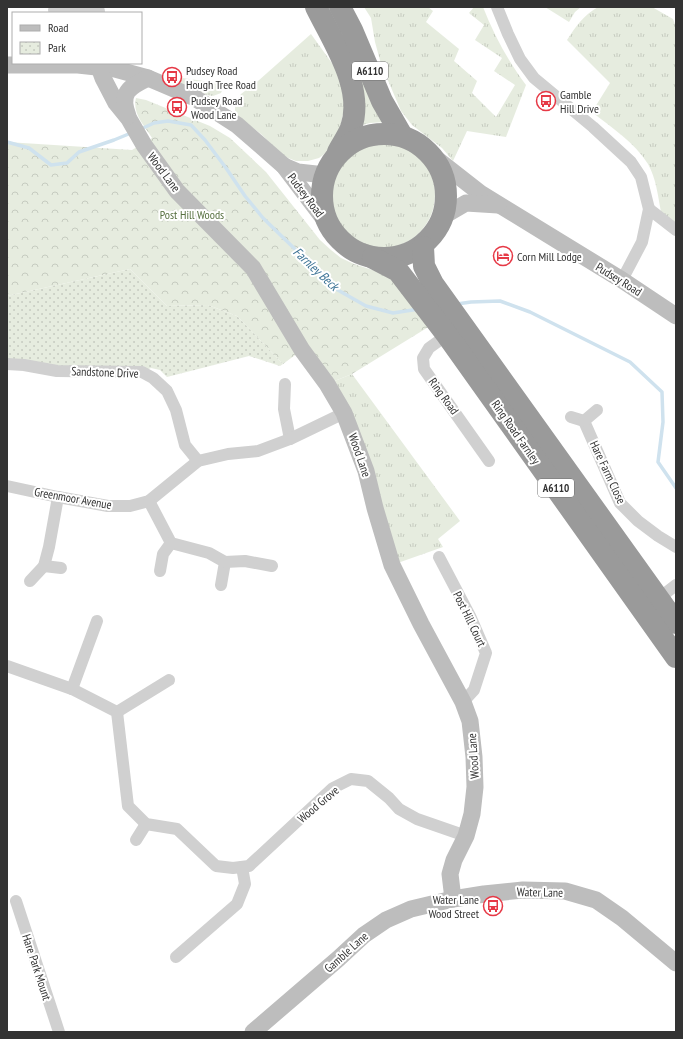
<svg xmlns="http://www.w3.org/2000/svg" width="683" height="1039" viewBox="0 0 683 1039" font-family="'PT Sans Narrow',sans-serif">
	<style>
		.grass { fill: url(#grass-tufts) }
		.forest { fill: url(#forest-crowns) }
		.park { fill: url(#park-dots) }
		.lines { fill: none; stroke-linecap: round; stroke-linejoin: round }
		.stream { stroke: #cfe2ee; stroke-width: 3.5 }
		.street { stroke: #d0d0d0; stroke-width: 12 }
		.secondary { stroke: #bdbdbd; stroke-width: 17 }
		.highway { stroke: #9a9a9a; stroke-width: 22 }
		.labels { text-anchor: middle; dominant-baseline: central; stroke-width: 4; stroke-linejoin: round; paint-order: stroke }
		.shield { fill: #fff; stroke: #707070; stroke-width: 1 }
		.shield-label { font-size: 11px; font-weight: bold; fill: #333 }
		.poi-label { font-size: 12px; fill: #333; stroke: #fff; text-anchor: start }
		.street-label { font-size: 12px; fill: #333; stroke: #fff }
		.park-label { font-size: 12px; fill: #56703f; stroke: #fff }
		.water-label { font-size: 13px; font-style: italic; fill: #3f7597; stroke: #fff }
	</style>
	<defs>
		<pattern id="grass-tufts" width="24" height="20" patternUnits="userSpaceOnUse"><rect width="24" height="20" fill="#e6ecdf"/><path d="M3 7l-1-3M5 7V3M7 7l1-3M15 17l-1-3M17 17v-4M19 17l1-3" fill="none" stroke="#c6cbc0"/></pattern>
		<pattern id="forest-crowns" width="20" height="18" patternUnits="userSpaceOnUse"><rect width="20" height="18" fill="#e6ecdf"/><path d="M2 6a3 3 0 1 1 6 0M12 15a3 3 0 1 1 6 0" fill="none" stroke="#c6cbc0"/></pattern>
		<pattern id="park-dots" width="8" height="8" patternUnits="userSpaceOnUse"><rect width="8" height="8" fill="#e6ecdf"/><path d="M2 2h.1M6 6h.1" fill="none" stroke="#c6cbc0" stroke-width="1.8" stroke-linecap="round"/></pattern>
	</defs>
	<rect width="100%" height="100%" fill="#fff"/>
	<!-- grass -->
	<g class="grass">
		<path d="M 364,7 L 428,7 L 433,11 L 426,22 L 459,49 L 454,61 L 477,81 L 472,93 L 496,117 L 515,85 L 494,71 L 502,58 L 475,40 L 484,25 L 469,13 L 474,7 L 483,7 C 494,35 508,61 526,85 L 506,137 L 467,131 L 453,161 L 442,148 L 412,125 L 401,111 L 381,64 L 375,42 L 371,18 Z"/>
		<polygon points="545,7 581,7 575,12 569,22"/>
		<path d="M 598,7 L 652,7 L 673,19 L 676,27 L 676,223 L 661,212 C 658,196 656,178 648,164 C 634,142 612,128 592,112 L 610,83 L 567,40 C 576,26 584,15 598,7 Z"/>
		<polygon points="311,34 339,73 347,97 337,140 327,152 319,158 308,161 296,161 288,158 279,152 261,134 238,117 235,110 235,103 241,94 258,81"/>
		<polygon points="351,43 385,122 370,123 359,126"/>
		<polygon points="154,74 225,84 221,93 213,96 207,95"/>
		<circle cx="382" cy="195" r="53"/>
		<polygon points="352,374 460,521 438,539 443,547 392,565 327,384"/>
	</g>
	<!-- forest -->
	<path class="forest" d="M 136,98 L 146,100 L 210,126 L 230,138 L 266,172 L 320,240 L 331,250 L 341,258 L 354,264 L 388,275 L 430,326 L 352,374 L 327,384 L 302,350 L 283,364 L 237,316 L 208,305 L 167,306 L 130,269 L 7,296 L 7,142 L 132,150 L 152,138 C 144,125 132,113 136,98 Z"/>
	<!-- park -->
	<polygon class="park" points="130,269 167,306 208,305 237,316 283,364 280,366 249,356 167,377 160,370 151,368 142,372 7,364 7,296"/>
	<g class="lines">
		<!-- stream -->
		<g class="stream">
			<polyline points="141,129 154,123 168,121 191,125 205,140 226,168 245,196 263,218 336,289 366,306 393,313 419,309"/>
			<polyline points="7,142 29,148 51,165 67,163 79,152 114,140 131,133"/>
			<polyline points="457,304 471,302 500,301 530,312 630,362 662,392 663,422 658,462 676,488"/>
		</g>
		<!-- street -->
		<g class="street">
			<polyline points="497,7 508,34 520,59 534,78 593,127 631,162 641,177 649,209 642,242 622,280"/>
			<polyline points="54,10 99,11"/>
			<polyline points="649,209 676,230"/>
			<polyline points="447,335 429,348 423,358 424,369 489,461"/>
			<polyline points="7,364 24,365 57,371 142,372 153,378 167,391 176,410 185,445 198,461"/>
			<polyline points="285,384 284,409 290,439"/>
			<polyline points="571,417 584,421 620,503 638,521 658,536 676,547"/>
			<polyline points="584,421 597,410"/>
			<polyline points="7,486 58,497 108,506 130,506 149,501 198,461 228,454 258,451 290,439 344,413"/>
			<polyline points="149,501 171,543 209,553 225,562 221,585"/>
			<polyline points="439,557 470,616 486,653 474,690 463,702"/>
			<polyline points="225,562 245,561 272,566"/>
			<polyline points="44,566 61,568"/>
			<polyline points="160,571 163,554 171,543"/>
			<polyline points="30,581 44,566 49,547 58,497"/>
			<polyline points="658,599 676,585"/>
			<polyline points="7,666 72,689 117,712 128,806 146,824 177,829 216,866 233,868 249,866 333,788 351,779 368,781 389,798 399,809 417,819 466,836"/>
			<polyline points="72,689 97,621"/>
			<polyline points="117,712 169,680"/>
			<polyline points="136,840 146,824"/>
			<polyline points="16,901 59,1032"/>
			<polyline points="176,957 237,904 245,884 242,867"/>
		</g>
		<!-- secondary -->
		<g class="secondary">
			<polyline points="7,65 78,65 115,69 148,78 195,98 237,125 284,166 328,224"/>
			<polyline points="99,67 103,78 116,103 129,119 144,145 177,191 253,268 302,350 327,384 344,413 366,471 375,508 392,565 421,624 463,702 470,721 474,757 475,787 472,814 466,836 454,860 450,874 453,899"/>
			<path d="M 128,116 C 119,93 129,87 148,78"/>
			<polyline points="434,157 480,193 622,280 676,316"/>
			<polyline points="284,166 298,172 325,175"/>
			<polyline points="442,217 466,203 498,205"/>
			<polyline points="253,1032 338,959 364,935 386,920 411,909 453,899 484,894 523,890 565,891 596,900 622,918 676,963"/>
		</g>
		<!-- highway -->
		<g class="highway">
			<path d="M 316,7 C 333,42 365,88 351,128 C 348,136 342,144 338,152"/>
			<polyline points="340,7 352,30 382,101 401,134"/>
			<circle cx="384" cy="196" r="62"/>
			<polyline points="423,247 424,266 433,284 676,623"/>
			<polyline points="373,258 398,271 447,335 676,657"/>
		</g>
	</g>
	<!-- icons -->
	<defs>
		<g id="bus-ring" transform="scale(1)"><circle r="9.5" fill="#fff" stroke="#e63946" stroke-width="1.5"/><path d="M-5-6H5V4H4V6H2V4H-2V6H-4V4H-5ZM-3.5-4V0h7V-4ZM-3.5 1.2v1.5H-2V1.2ZM2 1.2v1.5H3.5V1.2Z" fill="#e63946"/></g>
		<g id="hotel-ring" transform="scale(1)"><circle r="9.5" fill="#fff" stroke="#e63946" stroke-width="1.5"/><path d="M-6-4.5h1.5V1H6V5H4.5V3h-9V5H-6ZM-4 0a1.8 1.8 0 1 1 3.6 0ZM.5 0V-2.5h3Q6-2.5 6 0Z" fill="#e63946"/></g>
	</defs>
	<g fill-rule="evenodd">
		<use href="#bus-ring" x="172" y="77"/>
		<use href="#bus-ring" x="546" y="101"/>
		<use href="#bus-ring" x="177" y="107"/>
		<use href="#hotel-ring" x="503" y="256"/>
		<use href="#bus-ring" x="493" y="906"/>
	</g>
	<g class="labels">
		<!-- shield labels -->
		<g class="shield">
			<rect x="352" y="62" width="36" height="18" rx="3"/>
			<rect x="538" y="479" width="36" height="18" rx="3"/>
		</g>
		<g class="shield-label">
			<text x="370" y="71">A6110</text>
			<text x="556" y="488">A6110</text>
		</g>
		<!-- poi labels -->
		<g class="poi-label">
			<text x="186" y="70">Pudsey Road<tspan x="186" dy="14">Hough Tree Road</tspan></text>
			<text x="560" y="94">Gamble<tspan x="560" dy="14">Hill Drive</tspan></text>
			<text x="191" y="100">Pudsey Road<tspan x="191" dy="14">Wood Lane</tspan></text>
			<text x="517" y="256">Corn Mill Lodge</text>
			<text x="479" y="899" text-anchor="end">Water Lane<tspan x="479" dy="14">Wood Street</tspan></text>
		</g>
		<!-- street labels -->
		<g class="street-label">
			<text transform="translate(164 172) rotate(53)">Wood Lane</text>
			<text transform="translate(306 195) rotate(53)">Pudsey Road</text>
			<text transform="translate(619 279) rotate(32)">Pudsey Road</text>
			<text transform="translate(105 372) rotate(2)">Sandstone Drive</text>
			<text transform="translate(444 396) rotate(54)">Ring Road</text>
			<text transform="translate(516 432) rotate(55)">Ring Road Farnley</text>
			<text transform="translate(360 455) rotate(71)">Wood Lane</text>
			<text transform="translate(608 472) rotate(65)">Hare Farm Close</text>
			<text transform="translate(73 498) rotate(10)">Greenmoor Avenue</text>
			<text transform="translate(470 619) rotate(64)">Post Hill Court</text>
			<text transform="translate(473 756) rotate(-94)">Wood Lane</text>
			<text transform="translate(318 804) rotate(-40)">Wood Grove</text>
			<text transform="translate(540 892) rotate(1)">Water Lane</text>
			<text transform="translate(346 952) rotate(-42)">Gamble Lane</text>
			<text transform="translate(37 967) rotate(72)">Hare Park Mount</text>
		</g>
		<!-- park labels -->
		<g class="park-label">
			<text x="192" y="214">Post Hill Woods</text>
		</g>
		<!-- water labels -->
		<g class="water-label">
			<text transform="translate(316 269) rotate(43)">Farnley Beck</text>
		</g>
	</g>
	<!-- border -->
	<rect width="683" height="1039" fill="none" stroke="#333333" stroke-width="16"/>
	<!-- legend -->
	<rect x="12" y="12" width="130" height="52" fill="#ffffff" stroke="#adadad"/>
	<rect x="20" y="25" width="20" height="6" fill="#bdbdbd" stroke="#adadad"/>
	<text x="48" y="32" font-size="12" fill="#333333">Road</text>
	<rect x="20" y="42" width="20" height="12" fill="url(#park-dots)" stroke="#adadad"/>
	<text x="48" y="52" font-size="12" fill="#333333">Park</text>
</svg>
